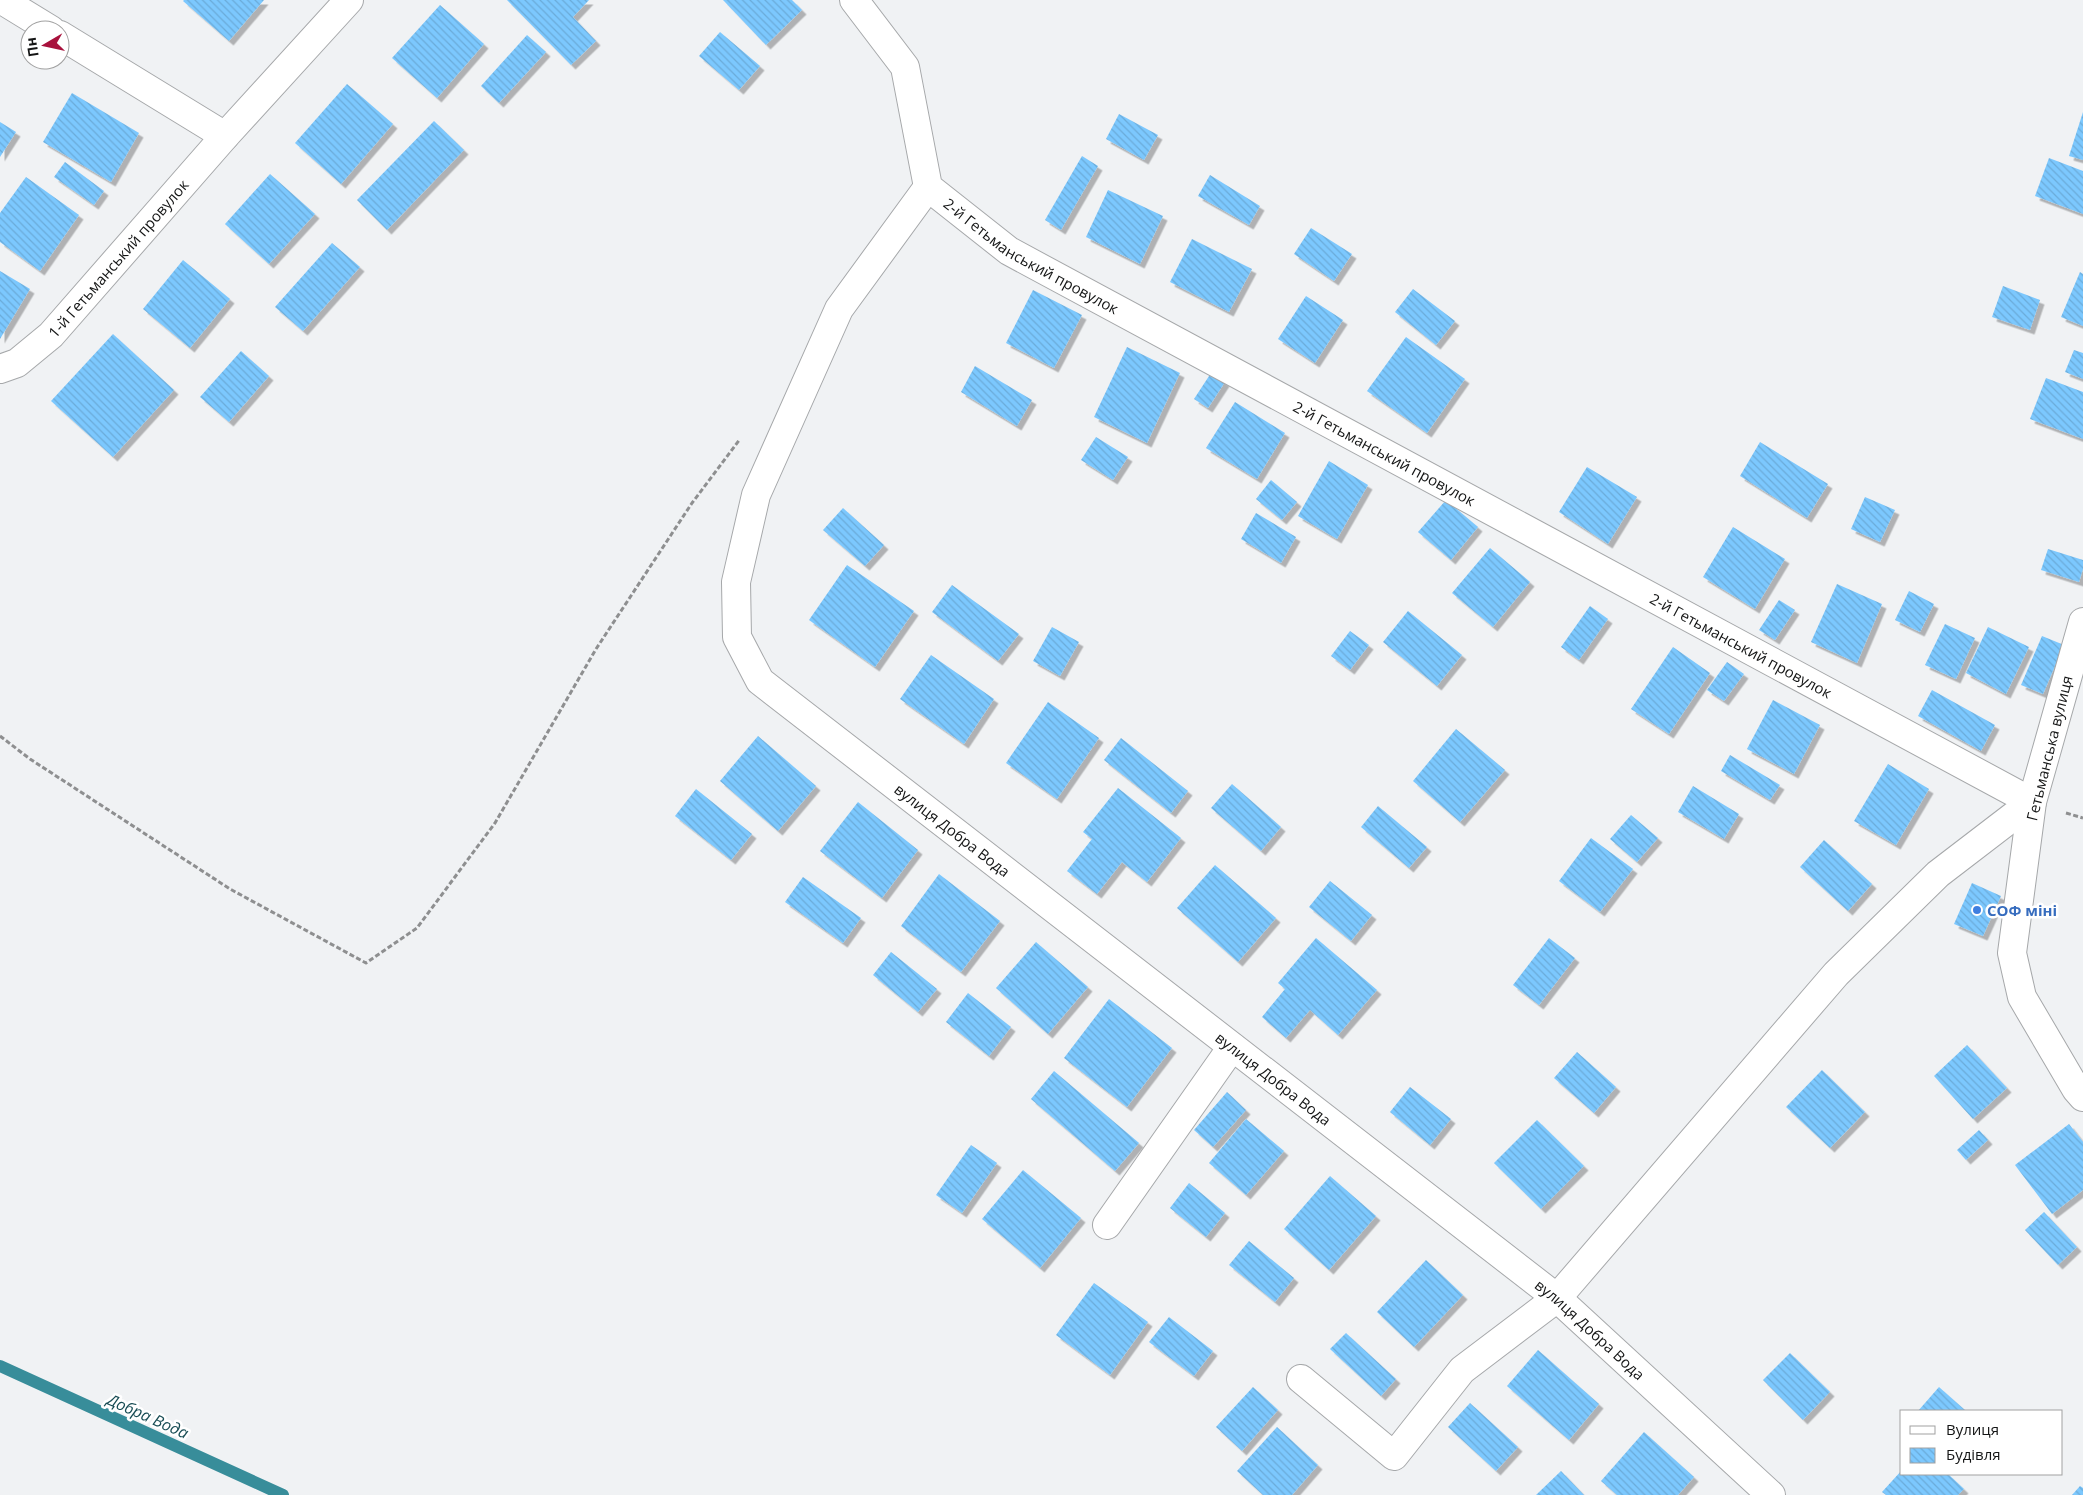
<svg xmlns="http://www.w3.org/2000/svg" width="2083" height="1495" viewBox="0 0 2083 1495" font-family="'Open Sans',sans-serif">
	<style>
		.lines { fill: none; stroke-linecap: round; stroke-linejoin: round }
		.stream { stroke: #388d9a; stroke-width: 12 }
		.building { fill: url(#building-back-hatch); filter: url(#shadow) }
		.minor-casing { stroke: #a6a8aa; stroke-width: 30 }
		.path { stroke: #8e8f90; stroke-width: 3; stroke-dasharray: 5 2.5; stroke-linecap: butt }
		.minor { stroke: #fff; stroke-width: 28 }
		.shop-dot { fill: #3f7fe0; stroke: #fff; stroke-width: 2 }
		.labels { text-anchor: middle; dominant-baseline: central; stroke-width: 5; stroke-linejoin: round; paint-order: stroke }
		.street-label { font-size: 15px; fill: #141515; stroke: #fff }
		.shop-label { font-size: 15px; font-weight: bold; fill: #366cbe; stroke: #fff; text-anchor: start }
		.water-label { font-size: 16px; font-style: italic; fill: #184c54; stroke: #fff }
	</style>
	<defs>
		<pattern id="building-back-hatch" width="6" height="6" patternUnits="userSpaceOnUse" patternTransform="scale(1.25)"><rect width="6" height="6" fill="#7cc8fe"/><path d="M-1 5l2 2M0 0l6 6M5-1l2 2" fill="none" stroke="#6aabd9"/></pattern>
		<filter id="shadow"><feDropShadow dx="4.5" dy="4.5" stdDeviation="0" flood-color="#0004"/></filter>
	</defs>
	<rect width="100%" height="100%" fill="#f0f2f4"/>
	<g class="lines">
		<!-- stream -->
		<polyline class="stream" points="0,1366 283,1495"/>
	</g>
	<!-- building -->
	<g class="building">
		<polygon points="184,0 264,0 229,41 183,1"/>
		<polygon points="507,0 589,0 573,17 596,41 571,65"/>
		<polygon points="723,0 792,0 802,10 766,45"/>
		<polygon points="440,5 484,44 437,98 392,58"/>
		<polygon points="720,32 760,66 739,90 699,56"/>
		<polygon points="527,35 546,52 499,103 481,86"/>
		<polygon points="347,84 393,124 341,184 295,143"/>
		<polygon points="72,93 139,133 111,182 43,142"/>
		<polygon points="2083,112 2083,160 2069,156"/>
		<polygon points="1119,114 1158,135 1144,160 1106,139"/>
		<polygon points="434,121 464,150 387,230 357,200"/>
		<polygon points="0,122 16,132 0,157"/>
		<polygon points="1082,156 1098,166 1061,230 1045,220"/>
		<polygon points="2049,158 2083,171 2083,214 2035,196"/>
		<polygon points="65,162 104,191 94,205 54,177"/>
		<polygon points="270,174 315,214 269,264 225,224"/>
		<polygon points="1210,175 1260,206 1249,225 1198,196"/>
		<polygon points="26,177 79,215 40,271 0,242 0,213"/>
		<polygon points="1108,190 1163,216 1140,264 1086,237"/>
		<polygon points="1311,228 1352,254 1334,281 1294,254"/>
		<polygon points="1192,239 1252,269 1229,312 1170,282"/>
		<polygon points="332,243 360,267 303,331 275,307"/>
		<polygon points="183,260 230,299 190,348 143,309"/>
		<polygon points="0,271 30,289 0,339"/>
		<polygon points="2080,272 2083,274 2083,326 2061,317"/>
		<polygon points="2003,286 2040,300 2030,330 1992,317"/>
		<polygon points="1413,289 1455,321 1436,345 1395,312"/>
		<polygon points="1033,290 1082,315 1054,368 1006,343"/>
		<polygon points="1306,296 1343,320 1315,363 1278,339"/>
		<polygon points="113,334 174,390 113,457 51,401"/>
		<polygon points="1406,337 1465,379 1427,433 1367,391"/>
		<polygon points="1127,347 1180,373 1147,443 1094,417"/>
		<polygon points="2074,350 2083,353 2083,379 2065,372"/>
		<polygon points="241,351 269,376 229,422 200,397"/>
		<polygon points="975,366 1032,400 1017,426 961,392"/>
		<polygon points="1211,373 1225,382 1208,408 1194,399"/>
		<polygon points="2046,378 2083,392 2083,439 2030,419"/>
		<polygon points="1235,402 1285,433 1257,479 1206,448"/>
		<polygon points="1096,437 1128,457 1113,480 1081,460"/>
		<polygon points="1760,442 1828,484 1807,518 1740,476"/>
		<polygon points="1329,461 1368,485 1337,539 1298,516"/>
		<polygon points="1587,467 1637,497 1608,544 1559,512"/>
		<polygon points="1271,480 1297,502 1282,520 1256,499"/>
		<polygon points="1865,497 1895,510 1880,542 1851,529"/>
		<polygon points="1446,500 1478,527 1451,560 1418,532"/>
		<polygon points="843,508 884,545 865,566 823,530"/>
		<polygon points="1256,513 1296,537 1281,563 1241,539"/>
		<polygon points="1733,527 1785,559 1755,609 1703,577"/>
		<polygon points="1490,548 1530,582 1493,627 1452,593"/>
		<polygon points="2048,549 2083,560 2083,569 2079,582 2041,570"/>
		<polygon points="847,565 914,611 875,667 809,620"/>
		<polygon points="1837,584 1882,604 1857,663 1811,642"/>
		<polygon points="952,585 1019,634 998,661 932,612"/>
		<polygon points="1909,591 1934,604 1920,632 1895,620"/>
		<polygon points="1779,600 1795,610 1775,640 1759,630"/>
		<polygon points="1590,606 1608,619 1579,660 1561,647"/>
		<polygon points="1408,611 1462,655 1437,686 1383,642"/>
		<polygon points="1945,624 1975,638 1956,679 1925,665"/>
		<polygon points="1052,627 1079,642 1060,676 1033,661"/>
		<polygon points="1988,627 2029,647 2006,694 1966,673"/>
		<polygon points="1350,631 1369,645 1350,670 1331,656"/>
		<polygon points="2042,636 2064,645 2043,694 2021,685"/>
		<polygon points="1673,647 1710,673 1669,734 1631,709"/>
		<polygon points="931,655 994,699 964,744 900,699"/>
		<polygon points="1727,662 1744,674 1724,701 1707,690"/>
		<polygon points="1932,690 1995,725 1981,751 1918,716"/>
		<polygon points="1773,700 1820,725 1794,774 1747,749"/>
		<polygon points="1048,702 1099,738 1057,799 1006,763"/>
		<polygon points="1456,729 1505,770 1460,822 1413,781"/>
		<polygon points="758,736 816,786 778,831 720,781"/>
		<polygon points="1121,738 1188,791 1171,813 1104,760"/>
		<polygon points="1730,755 1780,785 1770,800 1721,771"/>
		<polygon points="1888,764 1929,789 1896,845 1854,821"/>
		<polygon points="1232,784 1281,827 1261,851 1211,808"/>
		<polygon points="1693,786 1739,814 1724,839 1678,812"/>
		<polygon points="1118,788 1181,838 1147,882 1122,862 1097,894 1067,871 1092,839 1083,832"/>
		<polygon points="696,789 752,834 731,860 675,816"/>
		<polygon points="858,802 918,850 882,898 820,851"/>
		<polygon points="1378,806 1427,847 1409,868 1361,827"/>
		<polygon points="1631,815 1658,838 1637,862 1610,839"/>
		<polygon points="1591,838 1633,869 1600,912 1559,881"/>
		<polygon points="1824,840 1872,884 1848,911 1800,867"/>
		<polygon points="1215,865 1276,918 1238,962 1177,908"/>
		<polygon points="939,874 1000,921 961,972 901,926"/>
		<polygon points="803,877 861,918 843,943 785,902"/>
		<polygon points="1330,881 1372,915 1351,941 1309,907"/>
		<polygon points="1972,883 2001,896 1983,936 1954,924"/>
		<polygon points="1316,938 1377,990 1338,1035 1310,1010 1286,1038 1262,1017 1285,989 1278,983"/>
		<polygon points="1549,938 1575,958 1539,1005 1513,985"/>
		<polygon points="1036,942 1088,987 1048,1034 996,988"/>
		<polygon points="891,952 937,989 918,1012 873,975"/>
		<polygon points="968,993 1011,1027 989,1056 946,1022"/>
		<polygon points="1109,999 1172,1048 1127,1107 1064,1058"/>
		<polygon points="1967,1045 2007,1088 1973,1119 1934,1076"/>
		<polygon points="1577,1052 1616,1087 1594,1113 1554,1078"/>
		<polygon points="1822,1070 1865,1112 1830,1148 1786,1107"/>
		<polygon points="1054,1071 1139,1143 1115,1171 1031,1099"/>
		<polygon points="1410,1087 1451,1119 1430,1145 1390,1112"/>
		<polygon points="1227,1092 1246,1110 1213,1147 1194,1130"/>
		<polygon points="1246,1119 1284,1151 1246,1195 1209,1163"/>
		<polygon points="1537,1120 1584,1166 1541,1209 1494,1163"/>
		<polygon points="2069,1124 2083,1142 2083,1190 2052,1214 2015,1165"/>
		<polygon points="1979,1130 1988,1140 1966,1160 1957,1150"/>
		<polygon points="971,1145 997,1163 962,1213 936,1195"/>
		<polygon points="1023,1170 1081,1218 1040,1268 982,1219"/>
		<polygon points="1330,1176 1376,1216 1329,1270 1284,1229"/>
		<polygon points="1189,1183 1225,1213 1206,1237 1170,1208"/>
		<polygon points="2044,1212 2077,1247 2058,1265 2025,1230"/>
		<polygon points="1249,1241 1294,1278 1275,1302 1229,1265"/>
		<polygon points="1426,1260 1463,1295 1414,1347 1377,1312"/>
		<polygon points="1094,1283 1148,1322 1110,1375 1056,1335"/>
		<polygon points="1169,1317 1213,1351 1194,1376 1149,1342"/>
		<polygon points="1346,1333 1396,1379 1381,1396 1330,1349"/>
		<polygon points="1538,1350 1599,1404 1569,1440 1507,1386"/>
		<polygon points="1790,1353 1830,1392 1803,1420 1763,1380"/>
		<polygon points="1253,1387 1278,1410 1242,1451 1216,1427"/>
		<polygon points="1939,1387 1966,1411 1918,1411"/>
		<polygon points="1470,1403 1518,1447 1496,1471 1448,1427"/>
		<polygon points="1277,1427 1318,1465 1292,1495 1263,1495 1237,1471"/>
		<polygon points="1644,1432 1694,1477 1678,1495 1617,1495 1601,1481"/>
		<polygon points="1902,1470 1902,1474 1948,1474 1964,1489 1958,1495 1886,1495 1882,1492"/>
		<polygon points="1561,1471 1584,1495 1536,1495"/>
		<polygon points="2080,1486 2083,1488 2083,1495 2072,1495"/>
	</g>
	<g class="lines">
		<!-- minor casing -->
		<g class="minor-casing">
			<g id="minor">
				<polyline points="2,0 51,30"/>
				<path id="s1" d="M 854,0 L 905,67 L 928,187 L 1009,251 L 2032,802 L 1938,874 L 1836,974 L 1557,1298 L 1462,1370 L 1394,1456 L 1301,1379"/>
				<polyline points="60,35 225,136"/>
				<path id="s2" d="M 928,187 L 839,309 L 756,495 L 736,582 L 737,637 L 760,681 L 1557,1298 L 1771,1495"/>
				<path id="s3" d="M 0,369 L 17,363 L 51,335 L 225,136 L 349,0"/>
				<polyline points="2083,622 2032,802 2012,953 2022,997 2076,1089 2083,1097"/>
				<polyline points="1107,1225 1232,1047"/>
			</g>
		</g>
		<!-- path -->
		<g class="path">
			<polyline points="0,736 30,759 230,889 366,963 417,928 495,823 596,649 692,503 740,439"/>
			<polyline points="2066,813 2083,818"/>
		</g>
		<!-- minor -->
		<use href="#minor" class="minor"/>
	</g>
	<!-- markers -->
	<circle class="shop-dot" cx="1977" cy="910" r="5"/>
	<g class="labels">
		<!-- street labels -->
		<g class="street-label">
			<text stroke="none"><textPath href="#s1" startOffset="331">2-й Гетьманський провулок</textPath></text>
			<text stroke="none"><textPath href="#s3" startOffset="164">1-й Гетьманський провулок</textPath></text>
			<text stroke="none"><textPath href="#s1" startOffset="736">2-й Гетьманський провулок</textPath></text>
			<text stroke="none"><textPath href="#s1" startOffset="1141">2-й Гетьманський провулок</textPath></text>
			<text transform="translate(2049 748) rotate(-76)">Гетьманська вулиця</text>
			<text stroke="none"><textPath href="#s2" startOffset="792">вулиця Добра Вода</textPath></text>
			<text stroke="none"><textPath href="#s2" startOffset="1198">вулиця Добра Вода</textPath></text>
			<text stroke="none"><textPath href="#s2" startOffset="1602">вулиця Добра Вода</textPath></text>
		</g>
		<!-- shop labels -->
		<g class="shop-label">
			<text x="1987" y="910">СОФ міні</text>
		</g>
		<!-- water labels -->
		<g class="water-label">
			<text transform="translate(148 1416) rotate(24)">Добра Вода</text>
		</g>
	</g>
	<!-- legend -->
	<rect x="1900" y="1410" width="162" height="65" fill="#ffffff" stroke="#a1a1a1"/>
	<rect x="1910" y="1426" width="25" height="8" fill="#ffffff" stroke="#a1a1a1"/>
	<text x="1946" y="1435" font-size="15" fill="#141515">Вулиця</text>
	<rect x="1910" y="1448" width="25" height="15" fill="url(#building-back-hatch)" stroke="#a1a1a1"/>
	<text x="1946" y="1460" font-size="15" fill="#141515">Будівля</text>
	<!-- north arrow -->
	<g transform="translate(45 45) rotate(261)"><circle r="24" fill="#ffffff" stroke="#a1a1a1"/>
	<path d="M0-4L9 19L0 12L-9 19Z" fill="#a8113c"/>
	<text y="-8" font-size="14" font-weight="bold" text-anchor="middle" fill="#141515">Пн</text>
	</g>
</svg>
